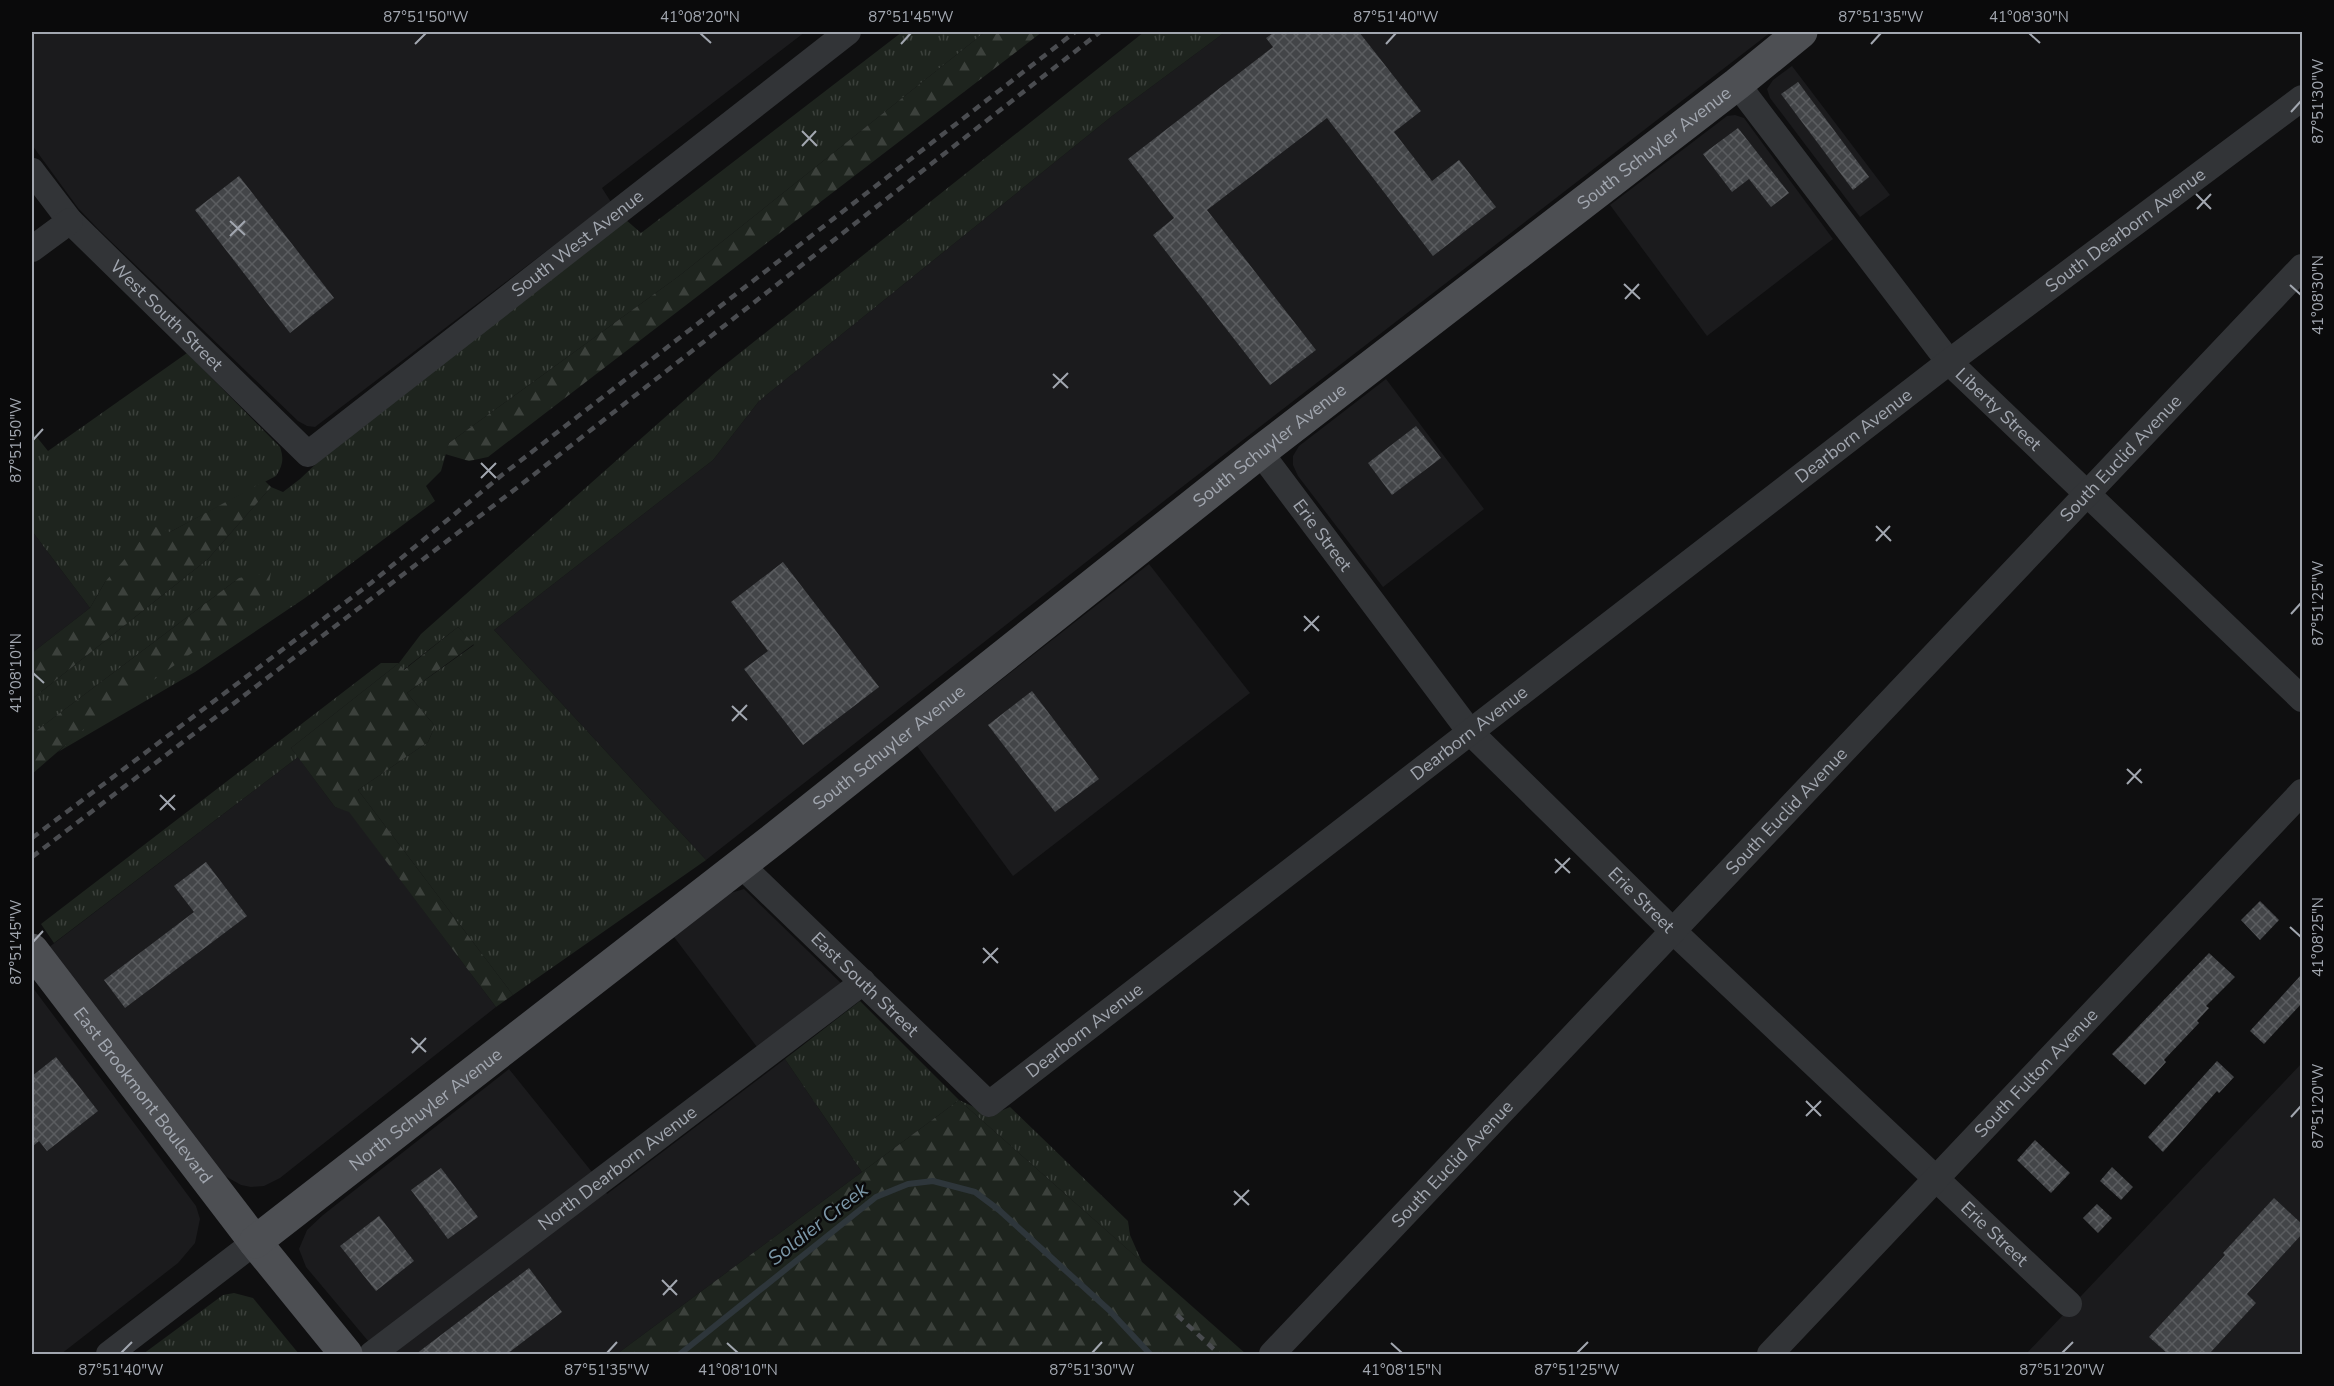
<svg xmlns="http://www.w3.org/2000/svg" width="2334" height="1386" viewBox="0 0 2334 1386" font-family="'Nunito Sans',sans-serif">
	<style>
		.built { fill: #1b1b1d }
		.grass { fill: url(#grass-tufts) }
		.forest { fill: url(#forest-firs) }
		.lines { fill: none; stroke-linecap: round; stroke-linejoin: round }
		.stream { stroke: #2e363b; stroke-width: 6 }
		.building { fill: url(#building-cross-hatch) }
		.minor { stroke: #323437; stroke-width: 26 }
		.major { stroke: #4d4f53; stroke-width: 33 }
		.rail { stroke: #4a4c50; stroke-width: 4.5; stroke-dasharray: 8 6; stroke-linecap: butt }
		.ticks { fill: none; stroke: #a2a7b0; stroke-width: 2 }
		.labels { text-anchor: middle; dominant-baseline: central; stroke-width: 5; stroke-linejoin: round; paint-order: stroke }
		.street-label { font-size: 18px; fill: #a2a7b0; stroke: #0a0a0b }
		.water-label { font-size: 20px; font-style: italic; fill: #7b97a8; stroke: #0a0a0b }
		.neatline { fill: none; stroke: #a2a7b0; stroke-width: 2 }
		.ticks-label { font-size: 15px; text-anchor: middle; fill: #a2a7b0 }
	</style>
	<defs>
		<pattern id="grass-tufts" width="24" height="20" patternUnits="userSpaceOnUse" patternTransform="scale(1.5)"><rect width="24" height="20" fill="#1e241e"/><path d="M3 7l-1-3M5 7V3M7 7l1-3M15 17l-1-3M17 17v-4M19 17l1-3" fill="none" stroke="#3c413c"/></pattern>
		<pattern id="forest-firs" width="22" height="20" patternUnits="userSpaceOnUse" patternTransform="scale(1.5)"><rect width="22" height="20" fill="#1e241e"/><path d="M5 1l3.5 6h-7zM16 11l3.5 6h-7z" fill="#3c413c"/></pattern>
		<pattern id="building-cross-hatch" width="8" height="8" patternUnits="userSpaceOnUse" patternTransform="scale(1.5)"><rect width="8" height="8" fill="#434548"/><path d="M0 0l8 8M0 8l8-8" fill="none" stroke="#5b5d60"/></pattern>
	</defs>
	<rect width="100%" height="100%" fill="#0f0f10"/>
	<!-- built -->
	<g class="built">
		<polygon points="32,32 805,32 602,188 611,202 315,427 307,426 298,421 98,229 78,208 32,145"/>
		<polygon points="1225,32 1771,32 1173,494 706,860 494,630 713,460 759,401 1112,116"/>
		<polygon points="1792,66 1890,195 1860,217 1770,98 1767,89 1773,80"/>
		<polygon points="1735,115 1744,118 1833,239 1707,336 1610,205 1727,116"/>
		<polygon points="1386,379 1484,509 1383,587 1298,476 1293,465 1293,456 1299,446"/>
		<polygon points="32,531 90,608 32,653"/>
		<polygon points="1149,564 1250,693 1013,876 917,746"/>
		<polygon points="298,757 335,807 349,811 496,1007 280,1178 264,1186 251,1187 241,1185 225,1176 44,951"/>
		<polygon points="744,889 843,985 760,1051 671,933 727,894"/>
		<polygon points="33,988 196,1206 200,1219 195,1243 178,1263 61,1354 32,1354 32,989"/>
		<polygon points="785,1059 862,1172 617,1354 379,1354 306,1267 299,1249 307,1230 323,1215 509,1069 596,1177 607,1194"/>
		<polygon points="2302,1063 2302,1354 2026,1354"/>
	</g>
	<!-- grass -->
	<g class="grass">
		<polygon points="902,32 985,32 679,276 449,443 441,471 426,486 435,501 305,598 195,672 58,752 239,578 32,734 32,699 208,559 271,487 283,492 300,479 340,441 625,219 641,233"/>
		<polygon points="1144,32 1225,32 1112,116 759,401 713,460 494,630 706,860 513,995 358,790 428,742 435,726 407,693 474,645 458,627 403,670 399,663 291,748 298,757 54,943 41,924 381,663 399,663 421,634 716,372"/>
		<path d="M 187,353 L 280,447 C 284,459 283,465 276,476 L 170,532 L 105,582 L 90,608 L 32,531 L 32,431 L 48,451 Z"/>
		<polygon points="860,1001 959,1100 991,1115 1010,1107 1128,1221 1130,1235 1142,1262 959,1100 862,1172 785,1059"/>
		<polygon points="234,1293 253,1298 299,1354 143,1354 223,1295"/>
	</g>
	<!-- forest -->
	<g class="forest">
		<polygon points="985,32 1042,32 488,457 469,461 445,454 449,443 679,276"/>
		<polygon points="265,481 271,487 208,559 32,699 32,653 90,608 105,582 153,526 170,532"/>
		<polygon points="271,572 266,601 85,728 32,774 32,734 239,578"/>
		<polygon points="458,627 474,644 407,693 435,726 428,742 358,790 513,995 496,1007 349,812 335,807 291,748 399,663 404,670"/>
		<polygon points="959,1100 1246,1354 617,1354"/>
	</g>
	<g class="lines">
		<!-- stream -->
		<polyline class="stream" points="680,1354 876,1197 908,1184 933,1181 975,1192 999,1210 1109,1310 1150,1354"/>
	</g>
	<!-- building -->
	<g class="building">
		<polygon points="1275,32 1359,32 1421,111 1394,132 1432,181 1459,160 1496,207 1433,256 1327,118 1207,210 1316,350 1270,385 1153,235 1174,218 1128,159 1273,47 1266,38"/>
		<polygon points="1798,82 1869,177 1853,190 1781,94"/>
		<polygon points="1738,128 1789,193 1771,207 1749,179 1732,192 1703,154"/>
		<polygon points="239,176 334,298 290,333 195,210"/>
		<polygon points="1416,426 1441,458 1392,495 1368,463"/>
		<polygon points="783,562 879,687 803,745 744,669 768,651 731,602"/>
		<polygon points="1032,691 1099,779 1055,812 988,725"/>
		<polygon points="206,862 247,916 125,1008 104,980 194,912 174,886"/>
		<polygon points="2260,901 2279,920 2260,940 2241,920"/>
		<polygon points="2209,953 2235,977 2206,1006 2209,1008 2197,1021 2199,1023 2164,1060 2166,1062 2145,1085 2112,1054"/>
		<polygon points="2302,974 2302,1003 2264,1044 2250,1031"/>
		<polygon points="56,1057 98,1111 47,1151 39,1141 32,1147 32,1076"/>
		<polygon points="2217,1061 2234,1077 2219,1093 2217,1091 2163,1152 2148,1137"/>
		<polygon points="2035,1140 2070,1173 2051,1193 2017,1160"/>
		<polygon points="2112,1167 2133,1187 2121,1200 2100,1181"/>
		<polygon points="441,1168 478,1217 448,1239 411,1190"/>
		<polygon points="2274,1198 2302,1224 2302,1234 2247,1294 2256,1303 2209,1354 2168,1354 2149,1337 2225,1255 2223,1253"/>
		<polygon points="2097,1204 2112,1218 2098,1233 2083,1218"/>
		<polygon points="379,1216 414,1261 376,1291 340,1246"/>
		<polygon points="529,1268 562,1312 507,1354 416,1354"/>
	</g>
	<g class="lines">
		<!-- minor -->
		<g class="minor">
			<path id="s1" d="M 1737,84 L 1949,362 L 2302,699"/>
			<path id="s2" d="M 32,171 L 70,221 L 308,454 L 848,32"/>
			<polyline points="32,249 70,221"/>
			<path id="s3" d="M 1260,452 L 1470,732 L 1673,931 L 2069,1304"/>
			<path id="s4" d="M 741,865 L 989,1104 L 1949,362 L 2302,98"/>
			<polyline points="109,1354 255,1242"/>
			<path id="s5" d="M 372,1354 L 863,982"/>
			<path id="s6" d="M 1272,1354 L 2302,267"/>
			<path id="s7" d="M 1770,1354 L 2302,792"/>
		</g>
		<!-- major -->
		<g class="major">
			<path id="s8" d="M 32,950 L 255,1242 L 346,1354"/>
			<path id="s9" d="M 255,1242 L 775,838 L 1260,452 L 1737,84 L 1801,32"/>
		</g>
		<!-- rail -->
		<g class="rail">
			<polyline points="32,838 371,583 502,475 1075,32"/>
			<polyline points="32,857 518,487 1100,32"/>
			<polyline points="1177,1315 1219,1354"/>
		</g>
	</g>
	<!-- ticks -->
	<path class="ticks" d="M 700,33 L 711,43M 2029,33 L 2040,43M 415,44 L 426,33M 901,44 L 911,33M 1386,44 L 1396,33M 1871,44 L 1881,33M 2291,112 L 2301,101M 802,131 L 817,146M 802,146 L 816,131M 2196,194 L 2211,209M 2197,209 L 2211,194M 230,221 L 245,235M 230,236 L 245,221M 1624,284 L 1640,299M 2290,285 L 2301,295M 1625,299 L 1639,284M 1053,374 L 1068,388M 1053,388 L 1068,373M 33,440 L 43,429M 481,463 L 496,478M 481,478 L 496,463M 1876,526 L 1891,541M 1876,541 L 1890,526M 2291,614 L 2301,603M 1304,616 L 1319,631M 1304,631 L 1319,616M 33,673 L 44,683M 732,706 L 747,720M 732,721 L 747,705M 2127,769 L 2142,783M 2127,784 L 2141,769M 160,795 L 175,810M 160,810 L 175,795M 1555,859 L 1570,873M 1555,873 L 1570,858M 2290,927 L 2301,937M 33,942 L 43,931M 983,948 L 998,963M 983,963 L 998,948M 411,1038 L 426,1052M 412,1053 L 426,1038M 1806,1101 L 1821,1116M 1806,1116 L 1821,1101M 2291,1117 L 2301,1106M 1234,1191 L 1249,1205M 1234,1205 L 1249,1190M 662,1280 L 677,1295M 663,1295 L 677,1280M 727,1343 L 738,1353M 1391,1343 L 1402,1353M 121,1353 L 132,1342M 607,1353 L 617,1342M 1092,1353 L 1102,1342M 1577,1353 L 1588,1342M 2062,1353 L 2073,1342"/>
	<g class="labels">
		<!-- street labels -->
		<g class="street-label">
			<text stroke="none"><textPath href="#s9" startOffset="1776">South Schuyler Avenue</textPath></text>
			<text stroke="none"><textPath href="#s4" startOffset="1778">South Dearborn Avenue</textPath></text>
			<text stroke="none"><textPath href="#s2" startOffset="738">South West Avenue</textPath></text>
			<text stroke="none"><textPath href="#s2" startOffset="198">West South Street</textPath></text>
			<text stroke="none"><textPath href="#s1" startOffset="418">Liberty Street</textPath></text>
			<text stroke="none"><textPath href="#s4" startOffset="1437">Dearborn Avenue</textPath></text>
			<text stroke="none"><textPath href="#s9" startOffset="1290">South Schuyler Avenue</textPath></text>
			<text stroke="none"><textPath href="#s6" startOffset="1234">South Euclid Avenue</textPath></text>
			<text stroke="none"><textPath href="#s3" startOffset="104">Erie Street</textPath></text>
			<text stroke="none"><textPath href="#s4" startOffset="951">Dearborn Avenue</textPath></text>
			<text stroke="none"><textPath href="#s9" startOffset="804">South Schuyler Avenue</textPath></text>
			<text stroke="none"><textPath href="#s6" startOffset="748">South Euclid Avenue</textPath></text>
			<text stroke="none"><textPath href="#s3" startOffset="590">Erie Street</textPath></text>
			<text stroke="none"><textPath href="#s4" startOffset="172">East South Street</textPath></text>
			<text stroke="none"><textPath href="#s4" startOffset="465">Dearborn Avenue</textPath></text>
			<text stroke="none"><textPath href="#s7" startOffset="387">South Fulton Avenue</textPath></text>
			<text stroke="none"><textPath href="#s8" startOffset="183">East Brookmont Boulevard</textPath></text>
			<text stroke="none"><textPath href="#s9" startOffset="216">North Schuyler Avenue</textPath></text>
			<text stroke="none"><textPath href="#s6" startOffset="262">South Euclid Avenue</textPath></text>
			<text stroke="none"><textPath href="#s5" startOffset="308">North Dearborn Avenue</textPath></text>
			<text stroke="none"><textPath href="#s3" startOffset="1076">Erie Street</textPath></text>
		</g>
		<!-- water labels -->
		<g class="water-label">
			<text transform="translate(818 1224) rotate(-38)">Soldier Creek</text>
		</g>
	</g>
	<!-- border -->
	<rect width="2334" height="1386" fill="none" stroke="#0a0a0b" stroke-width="66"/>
	<rect x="33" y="33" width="2268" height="1320" class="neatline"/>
	<g class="ticks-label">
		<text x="426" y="22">87°51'50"W</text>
		<text x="700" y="22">41°08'20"N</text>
		<text x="911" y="22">87°51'45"W</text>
		<text x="1396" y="22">87°51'40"W</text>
		<text x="1881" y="22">87°51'35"W</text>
		<text x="2029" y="22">41°08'30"N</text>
		<text transform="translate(2318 101) rotate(-90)" y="5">87°51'30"W</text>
		<text transform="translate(2318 295) rotate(-90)" y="5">41°08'30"N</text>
		<text transform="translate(16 440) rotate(-90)" y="5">87°51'50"W</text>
		<text transform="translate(2318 603) rotate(-90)" y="5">87°51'25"W</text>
		<text transform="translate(16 673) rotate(-90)" y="5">41°08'10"N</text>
		<text transform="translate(2318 937) rotate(-90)" y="5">41°08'25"N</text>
		<text transform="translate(16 942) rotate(-90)" y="5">87°51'45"W</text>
		<text transform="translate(2318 1106) rotate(-90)" y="5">87°51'20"W</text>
		<text x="121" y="1375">87°51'40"W</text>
		<text x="607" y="1375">87°51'35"W</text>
		<text x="738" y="1375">41°08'10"N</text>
		<text x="1092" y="1375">87°51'30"W</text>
		<text x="1402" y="1375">41°08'15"N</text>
		<text x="1577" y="1375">87°51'25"W</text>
		<text x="2062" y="1375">87°51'20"W</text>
	</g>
</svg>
